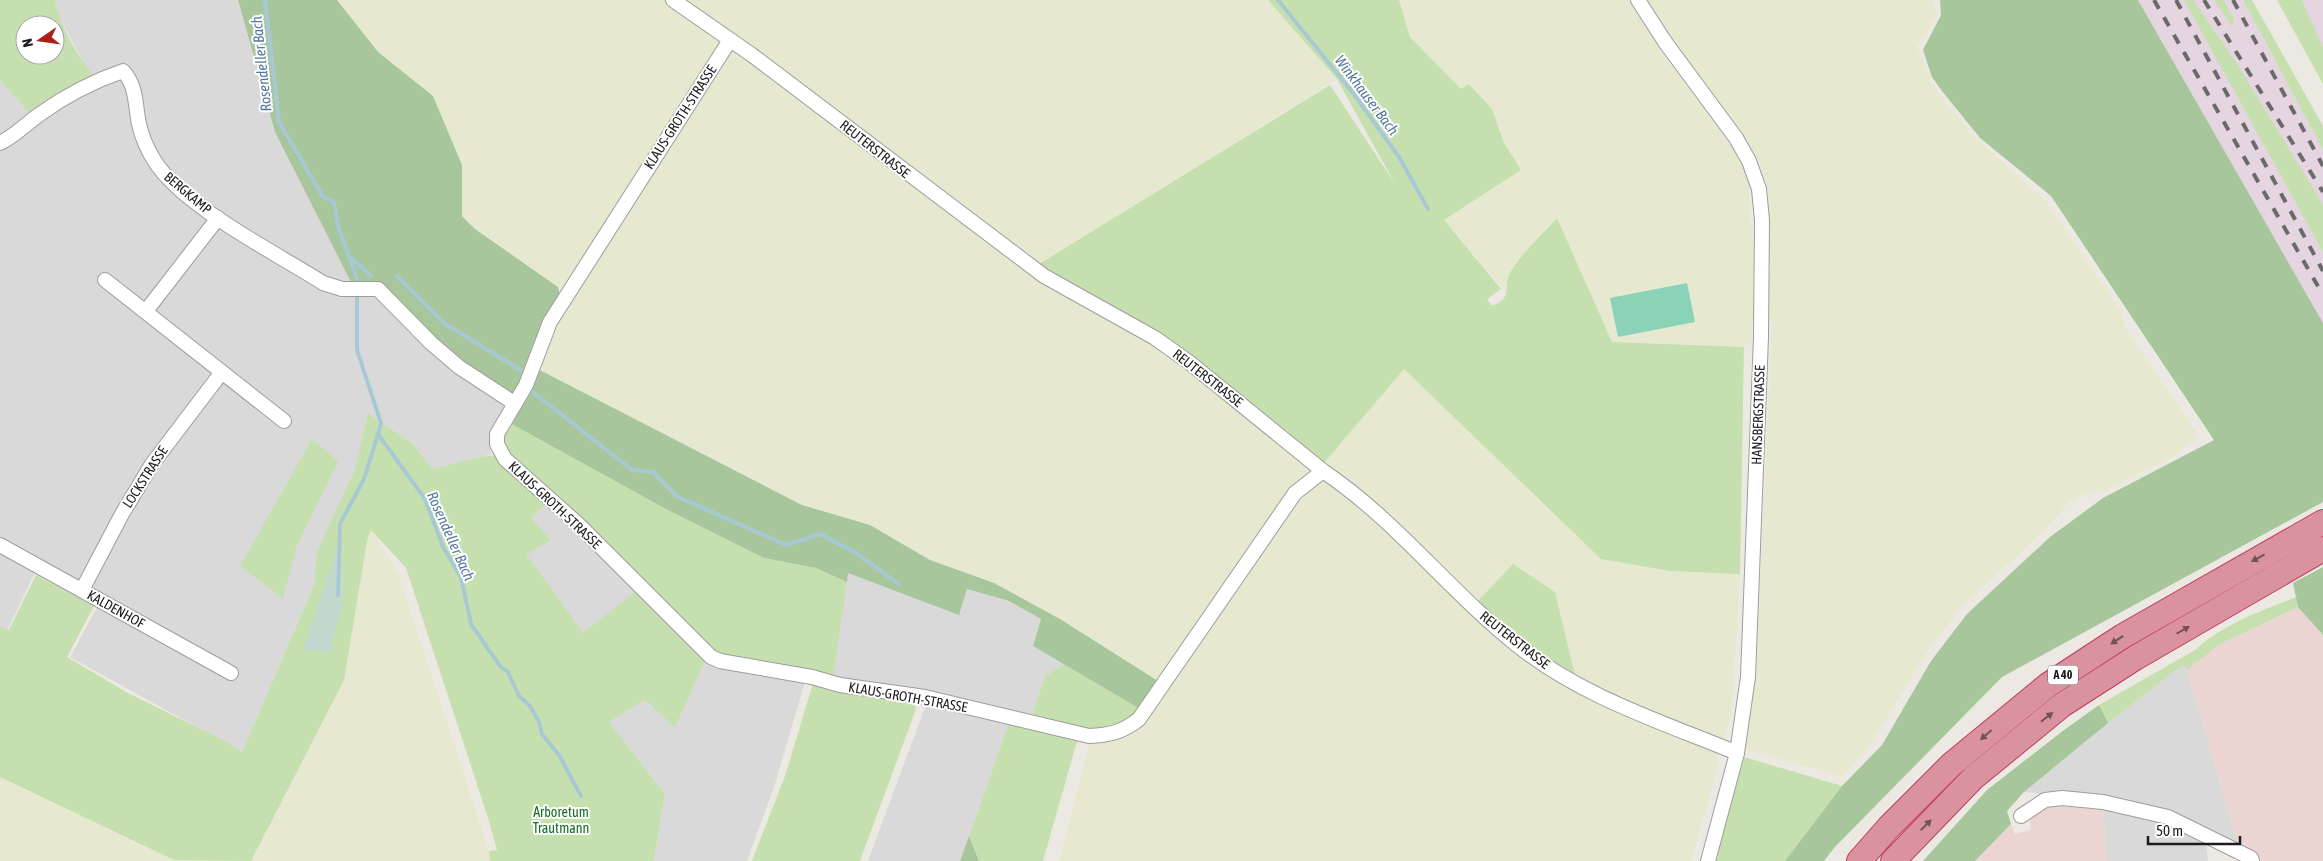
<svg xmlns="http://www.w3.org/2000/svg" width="2323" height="861" viewBox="0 0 2323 861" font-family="'Asap Condensed',sans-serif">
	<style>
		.residential { fill: #dad9d9; fill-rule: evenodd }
		.commercial { fill: #ebd5d3 }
		.industrial { fill: #e4d5e1 }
		.farmland { fill: #e6e9d0; fill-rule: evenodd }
		.grass { fill: #c5e0ae; fill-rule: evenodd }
		.forest { fill: #a7c69c }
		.wetland { fill: #c1d8ce }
		.pitch { fill: #8ad2b8 }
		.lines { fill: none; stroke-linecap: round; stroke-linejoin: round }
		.stream { stroke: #a8c9d4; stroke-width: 4 }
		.minor-casing { stroke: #9d9d9d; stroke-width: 16 }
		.motorway-casing { stroke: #c03964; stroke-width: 26 }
		.minor { stroke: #fff; stroke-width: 14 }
		.motorway { stroke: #da939e; stroke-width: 24 }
		.rail { stroke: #6a6a6a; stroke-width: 4; stroke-dasharray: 10 10; stroke-linecap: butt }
		.oneway { fill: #715256 }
		.labels { text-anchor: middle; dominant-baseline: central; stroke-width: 4; stroke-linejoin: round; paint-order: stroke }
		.shield { fill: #fff; stroke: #606060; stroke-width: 1 }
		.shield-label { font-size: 12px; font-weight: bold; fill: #1c1c1c }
		.street-label { font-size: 14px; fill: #1c1c1c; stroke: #fff }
		.park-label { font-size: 14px; fill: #186b22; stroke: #fff }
		.water-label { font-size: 15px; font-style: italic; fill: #55789e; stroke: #fff }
	</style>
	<rect width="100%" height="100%" fill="#ece9e3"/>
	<!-- residential -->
	<g class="residential">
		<path d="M 55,0 L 238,0 L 275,132 L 377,291 L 449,367 L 507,407 L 489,438 L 491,454 L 454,466 L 432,469 L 413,444 L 368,414 L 355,469 L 317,551 L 314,585 L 242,752 L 70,657 L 101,600 L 35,572 L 7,631 L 0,628 L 0,80 L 11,91 L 99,83 L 86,67 L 59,17 ZM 338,462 L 297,546 L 282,598 L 240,566 Z"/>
		<polygon points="547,503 637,590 583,634 525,554 551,540 531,518"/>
		<polygon points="848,573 959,614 967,589 1009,601 1041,619 1033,646 1064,664 1045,676 1032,716 1013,712 960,861 868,861 930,694 833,680"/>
		<polygon points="705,661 714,667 806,678 775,784 747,861 654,861 665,794 609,722 645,700 675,728"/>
		<polygon points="2185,663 2239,847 2205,834 2208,861 2106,861 2103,799 2024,792 2108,723"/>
	</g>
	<!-- commercial -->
	<g class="commercial">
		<polygon points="2298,607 2323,635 2323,861 2259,861 2258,856 2239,847 2187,670 2220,644"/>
		<polygon points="2048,804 2103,805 2106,861 1975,861 2011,824 2015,834 2031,830 2030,821 2034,815"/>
	</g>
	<!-- industrial -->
	<g class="industrial">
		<polygon points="2138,0 2243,0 2323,150 2323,323"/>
		<polygon points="2302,0 2323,0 2323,47"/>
	</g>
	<!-- farmland -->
	<g class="farmland">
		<polygon points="337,0 1268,0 1337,79 1027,273 1127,327 1188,368 1312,467 1324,463 1404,369 1601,559 1670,571 1740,574 1733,696 1730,721 1718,753 1719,764 1691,861 1059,861 1090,742 1111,743 1128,737 1146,724 1168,689 1060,619 994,583 930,560 870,525 802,505 543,373 541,362 552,331 569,300 558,287 475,229 462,216 462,165 433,96 378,52"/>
		<path d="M 1399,0 L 1933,0 L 1937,15 L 1917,47 L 1938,93 L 1978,140 L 2045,200 L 2122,313 L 2125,328 L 2198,435 L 2186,447 L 2165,461 L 2107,489 L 2082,495 L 2069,502 L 2045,530 L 1961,607 L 1926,654 L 1869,746 L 1843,777 L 1745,749 L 1756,678 L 1772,319 L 1753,317 L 1752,342 L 1744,347 L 1612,342 L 1557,218 L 1509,273 L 1508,294 L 1444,220 L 1521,170 L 1504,143 L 1492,109 L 1461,89 L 1410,37 ZM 1681,51 L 1756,155 L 1767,185 L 1771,274 L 1755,272 L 1748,180 L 1736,149 L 1671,57 Z"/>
		<polygon points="371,529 399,575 489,851 490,861 0,861 0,777 174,860 344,680 367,541"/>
	</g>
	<!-- grass -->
	<g class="grass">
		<path d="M 0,0 L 55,0 C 61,29 79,58 97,80 L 33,117 L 0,80 ZM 25,25 L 55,25 L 55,55 L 25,55 Z"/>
		<path d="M 1268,0 L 1399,0 L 1410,37 L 1461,89 L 1469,84 L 1492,109 L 1504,143 L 1521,170 L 1444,220 L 1501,289 L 1487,299 L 1492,306 C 1516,296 1501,286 1511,271 C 1523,252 1542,235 1557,218 L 1612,342 L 1744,347 L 1740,574 L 1670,571 L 1601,559 L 1404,369 L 1324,463 L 1193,360 L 1036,266 L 1330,85 L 1395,184 L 1337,79 Z"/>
		<polygon points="2184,0 2193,0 2234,59 2316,193 2323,205 2323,252"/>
		<polygon points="2214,0 2224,0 2234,19 2232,27"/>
		<polygon points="2243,0 2252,0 2323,126 2323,150"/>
		<polygon points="2277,0 2302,0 2323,47 2323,84"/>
		<path d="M 368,413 L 413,444 L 432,469 C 447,467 487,453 498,456 L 547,503 L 531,518 L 551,540 L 526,554 L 583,633 L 637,590 L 705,661 L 675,728 L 645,700 L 609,722 L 665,794 L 654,861 L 490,861 L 489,851 L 497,850 L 488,818 L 406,568 L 371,530 L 367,541 L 344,680 L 251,861 L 174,860 L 0,777 L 0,627 L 9,630 L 36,575 L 94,606 L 67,657 L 128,693 L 229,743 L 242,752 L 314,585 L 317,551 L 355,469 Z"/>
		<polygon points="508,422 666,509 764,558 816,568 847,582 833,680 725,658 709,651 525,474 501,443"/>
		<polygon points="312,439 338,462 297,546 283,599 240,566"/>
		<polygon points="1513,564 1555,592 1576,680 1531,650 1476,603"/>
		<path d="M 2296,597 L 2298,607 L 2220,644 L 2187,670 L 2184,664 L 2108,723 L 2099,705 L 2195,650 C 2223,624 2261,611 2296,597 Z"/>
		<polygon points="1064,664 1140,709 1130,721 1102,732 1032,716 1045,676"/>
		<polygon points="814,680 914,701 916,709 860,861 752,861 785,776"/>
		<polygon points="1010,720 1078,738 1043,861 979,861 969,836"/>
		<polygon points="1744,757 1842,786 1785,861 1715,861"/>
	</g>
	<!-- forest -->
	<g class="forest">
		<polygon points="238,0 337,0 378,52 433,96 462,165 462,216 475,229 558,287 560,295 528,364 802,505 870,525 930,560 994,583 1060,619 1158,681 1140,709 1033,646 1041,619 1009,601 967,589 959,615 848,573 847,582 816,568 764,558 666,509 508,422 520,401 462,365 379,287 354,288 275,132"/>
		<polygon points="1940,0 2138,0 2323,323 2323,502 2002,677 1834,848 1824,861 1785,861 1842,786 1882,745 1931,661 1967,614 2050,537 2103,498 2214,440 2051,196 1980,138 1942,91 1932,77 1923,50 1941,15"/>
		<polygon points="2323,567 2323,635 2298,607 2293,583"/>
		<polygon points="2099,705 2108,723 2024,792 2007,811 2011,824 1975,861 1923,861 1987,790 2064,730"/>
		<polygon points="969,836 979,861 960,861"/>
	</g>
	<!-- wetland -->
	<polygon class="wetland" points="342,541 343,602 330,652 303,650 339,542"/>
	<!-- pitch -->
	<polygon class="pitch" points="1687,283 1695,322 1618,337 1610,298"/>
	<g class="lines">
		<!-- stream -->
		<g class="stream">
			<polyline points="265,0 279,122 323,197 334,202 338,226 358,282"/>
			<polyline points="1278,0 1353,93 1399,157 1428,209"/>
			<polyline points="350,257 371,276"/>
			<polyline points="397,276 444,323 522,371"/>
			<polyline points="357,297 357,350 381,423 378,434 425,499 443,547 461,577 471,624 500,666 508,672 519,696 530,706 539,722 542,734 559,755 581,796"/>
			<polyline points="529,389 632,470 653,472 678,497 786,545 820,534 856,553 899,584"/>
			<polyline points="338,595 340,524 364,479 378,434"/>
		</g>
		<!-- minor casing -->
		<g class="minor-casing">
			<g id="minor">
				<path d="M 673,0 L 752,55 L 1044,276 L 1155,338 L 1190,363 L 1323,471 C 1396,520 1449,591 1517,645 C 1582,697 1662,722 1737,753"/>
				<polyline points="1638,0 1665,42 1736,138 1749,161 1759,189 1762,220 1761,337 1748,677 1737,753 1708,861"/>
				<path d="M 730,40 L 550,322 L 526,385 L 497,434 L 497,444 L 505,459 L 578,524 L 711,657 L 720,661 L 812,677 L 840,685 L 925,697 L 1089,736 C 1110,735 1123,732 1139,719 L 1295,493 L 1323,471"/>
				<path d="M 0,143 C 15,136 27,123 40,114 C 65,96 94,81 123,71 C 137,86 135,105 139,124 C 142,137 147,149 154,160 C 182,206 276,253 323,283 L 342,289 L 378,289 L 431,343 L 459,367 L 514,403"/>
				<polyline points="105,280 284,421"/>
				<polyline points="146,311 218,218"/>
				<polyline points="0,545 231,673"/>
				<polyline points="82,590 122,514 152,464 222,372"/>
				<polyline points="2021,816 2045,800 2062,798 2103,802 2168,817 2251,858 2252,861"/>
			</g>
		</g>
		<!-- motorway casing -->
		<g class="motorway-casing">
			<g id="motorway">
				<polyline points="1859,861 1889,827 1952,764 2048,685 2123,636 2323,522"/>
				<polyline points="1893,861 1973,778 2062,705 2135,658 2323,549"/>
			</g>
		</g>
		<!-- minor -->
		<use href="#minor" class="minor"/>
		<!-- motorway -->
		<use href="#motorway" class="motorway"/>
		<!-- rail -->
		<g class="rail">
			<polyline points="2154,0 2323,295"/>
			<polyline points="2176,0 2323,271"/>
			<polyline points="2204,0 2323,192"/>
			<polyline points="2233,0 2323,166"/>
		</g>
	</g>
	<!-- one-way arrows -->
	<defs><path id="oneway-solid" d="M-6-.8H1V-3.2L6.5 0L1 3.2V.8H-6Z" transform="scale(1.25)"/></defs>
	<g class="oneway">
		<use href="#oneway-solid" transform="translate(2258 558) rotate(151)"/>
		<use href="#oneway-solid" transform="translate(2183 630) rotate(-30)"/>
		<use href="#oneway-solid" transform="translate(2117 640) rotate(147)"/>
		<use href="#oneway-solid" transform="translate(2047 717) rotate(-38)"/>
		<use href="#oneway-solid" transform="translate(1986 735) rotate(139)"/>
		<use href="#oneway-solid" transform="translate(1926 825) rotate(-45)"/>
	</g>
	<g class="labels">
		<!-- shield labels -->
		<rect class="shield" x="2048" y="665.5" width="30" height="19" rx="4"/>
		<g class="shield-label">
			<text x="2063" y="675">A 40</text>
		</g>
		<!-- street labels -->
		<g class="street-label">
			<text transform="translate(680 117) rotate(-57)">KLAUS-GROTH-STRASSE</text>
			<text transform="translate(875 149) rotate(38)">REUTERSTRASSE</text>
			<text transform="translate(188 193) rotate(40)">BERGKAMP</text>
			<text transform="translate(1208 378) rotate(38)">REUTERSTRASSE</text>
			<text transform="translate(1758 415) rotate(-88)">HANSBERGSTRASSE</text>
			<text transform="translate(145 477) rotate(-57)">LOCKSTRASSE</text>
			<text transform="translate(555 505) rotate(43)">KLAUS-GROTH-STRASSE</text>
			<text transform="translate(116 609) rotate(29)">KALDENHOF</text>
			<text transform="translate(1515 640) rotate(38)">REUTERSTRASSE</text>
			<text transform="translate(908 697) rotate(10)">KLAUS-GROTH-STRASSE</text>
		</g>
		<!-- park labels -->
		<g class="park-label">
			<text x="561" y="812">Arboretum<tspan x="561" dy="16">Trautmann</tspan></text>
		</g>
		<!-- water labels -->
		<g class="water-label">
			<text transform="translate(261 64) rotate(-96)">Rosendeller Bach</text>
			<text transform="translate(1367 95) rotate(53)">Winkhauser Bach</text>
			<text transform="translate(451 536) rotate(66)">Rosendeller Bach</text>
		</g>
	</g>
	<!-- north arrow -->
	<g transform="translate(40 40) rotate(257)"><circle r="24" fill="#ffffff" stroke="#a4a4a4"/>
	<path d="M0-4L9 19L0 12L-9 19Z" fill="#af1d19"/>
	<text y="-8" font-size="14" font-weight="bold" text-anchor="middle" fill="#1c1c1c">N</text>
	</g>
	<!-- scale -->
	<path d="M2148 836v8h92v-8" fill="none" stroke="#1c1c1c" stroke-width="2.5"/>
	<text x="2156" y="836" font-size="15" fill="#1c1c1c" stroke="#ffffff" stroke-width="4" paint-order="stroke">50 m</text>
</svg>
